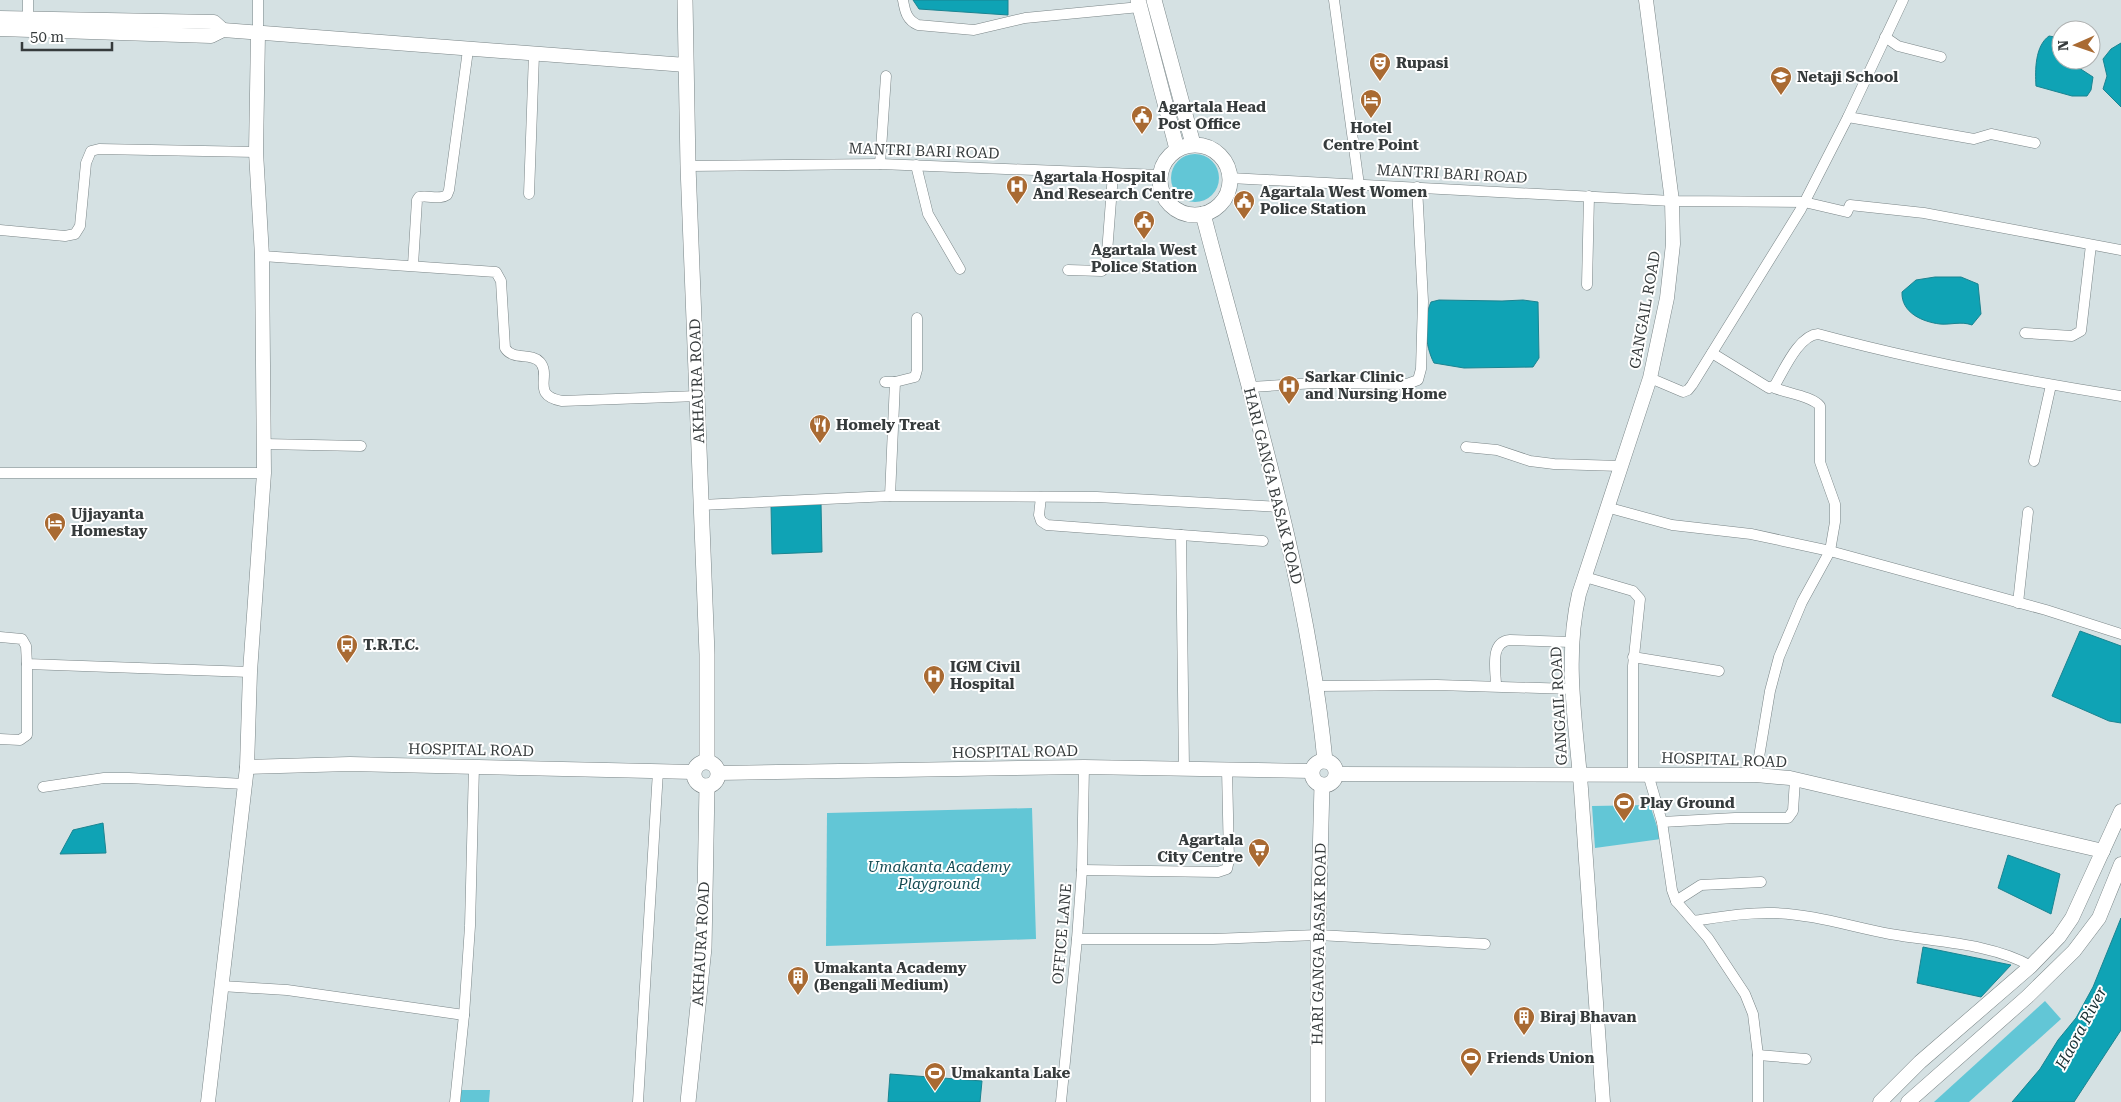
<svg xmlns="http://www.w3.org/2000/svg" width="2121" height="1102" viewBox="0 0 2121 1102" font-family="'Roboto Serif',serif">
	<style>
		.green { fill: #62c6d6 }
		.water { fill: #0fa3b5; stroke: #1b8491 }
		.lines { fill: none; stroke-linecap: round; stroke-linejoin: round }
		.street-casing { stroke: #7a8587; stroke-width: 11 }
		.secondary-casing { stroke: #7a8587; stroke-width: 15 }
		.primary-casing { stroke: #7a8587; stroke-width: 16 }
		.street { stroke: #fff; stroke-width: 10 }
		.secondary { stroke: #fff; stroke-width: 14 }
		.primary { stroke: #fff; stroke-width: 15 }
		.labels { text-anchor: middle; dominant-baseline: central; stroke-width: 4; stroke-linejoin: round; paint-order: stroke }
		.poi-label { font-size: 15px; font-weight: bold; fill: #363b3c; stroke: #fff; text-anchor: start }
		.street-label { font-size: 15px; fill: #363b3c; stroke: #fff }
		.park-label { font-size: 15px; font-style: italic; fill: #144b53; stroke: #fff }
		.water-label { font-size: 16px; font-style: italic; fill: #192f32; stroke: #fff }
	</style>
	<rect width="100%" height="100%" fill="#d5e1e3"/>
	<!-- green -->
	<g class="green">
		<circle cx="1195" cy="178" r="24"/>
		<polygon points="1650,805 1661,839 1595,848 1592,806"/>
		<polygon points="1032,808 1036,939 826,946 827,813"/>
		<polygon points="2045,1001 2061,1019 1969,1102 1934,1102"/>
		<polygon points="461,1090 490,1090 489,1102 460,1102"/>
	</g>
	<!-- water -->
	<g class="water">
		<polygon points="913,0 1008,0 1008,15 919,9"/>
		<path d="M 2049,36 L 2061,38 L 2061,60 L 2073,60 L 2076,66 L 2093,77 L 2091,90 L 2087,96 L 2072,96 L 2036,86 C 2035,70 2035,46 2049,36 Z"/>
		<polygon points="2121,43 2121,107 2103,89 2107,76 2103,59 2111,49"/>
		<path d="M 1935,277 L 1961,277 L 1978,284 L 1981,314 L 1972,325 C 1961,321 1951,325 1940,324 C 1923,322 1901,313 1902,292 L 1916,280 Z"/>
		<path d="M 1439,300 L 1502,301 L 1523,300 L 1538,302 L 1539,358 L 1533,367 L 1464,368 L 1434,363 C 1425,346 1423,319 1431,302 Z"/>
		<polygon points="821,503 822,552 772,554 771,504"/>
		<polygon points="2080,631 2121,646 2121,723 2109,721 2052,696"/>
		<polygon points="103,823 106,853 60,854 73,830"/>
		<polygon points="2008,855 2060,874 2051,914 1998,888"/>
		<polygon points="2121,918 2121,1030 2074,1102 2012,1102 2040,1069 2058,1040 2076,1018 2093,987"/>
		<polygon points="1923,947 2011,965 1981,997 1917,983"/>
		<polygon points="890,1074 982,1081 980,1102 888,1102"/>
	</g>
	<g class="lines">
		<!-- street casing -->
		<g class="street-casing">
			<g id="street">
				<polyline points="258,0 258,34"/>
				<path d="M 903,0 C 905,12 907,20 918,25 L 974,30 L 1025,18 L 1140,7"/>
				<polyline points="1334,0 1359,185"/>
				<polyline points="28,18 28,0"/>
				<polyline points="1885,37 1898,46 1941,57"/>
				<polyline points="1848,117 1974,139 1991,134 2035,143"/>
				<polyline points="880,164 886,76"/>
				<polyline points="916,165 928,214 960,269"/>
				<polyline points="688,166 880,164 1160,175"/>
				<polyline points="1230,178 1672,201 1804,202 1847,212 1850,205 1924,213 2121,250"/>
				<polyline points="529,194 534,54"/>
				<polyline points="0,230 65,236 75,234 80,226 86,163 91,151 99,149 256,152"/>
				<path d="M 262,256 L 496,272 L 501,281 L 505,348 C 513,361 531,352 540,362 C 552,376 530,395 562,401 L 698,396"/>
				<path d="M 413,265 L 417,200 L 419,197 C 428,195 440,200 447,195 L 449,190 L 468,50"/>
				<polyline points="1068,270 1102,271 1106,266 1113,174"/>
				<polyline points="1587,285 1589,196"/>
				<polyline points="2025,333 2072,336 2081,331 2091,245"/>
				<path d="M 1712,353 L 1769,388 L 1775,385 C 1784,370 1799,335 1818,334 C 1918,361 2019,380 2121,396"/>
				<polyline points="1650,378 1683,392 1688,390 1692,385 1801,209 1848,117 1903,0"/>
				<polyline points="885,382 895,382 915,377 917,370 917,318"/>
				<polyline points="1250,387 1316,383 1407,384 1418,380 1421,369 1423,301 1417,187"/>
				<polyline points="264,444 361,446"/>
				<polyline points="1466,447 1497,450 1530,461 1554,464 1620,466"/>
				<polyline points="2034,461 2051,385"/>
				<polyline points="0,473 264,473"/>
				<polyline points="890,496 895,382"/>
				<polyline points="1041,497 1039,515 1041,521 1047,525 1181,535 1184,768"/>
				<polyline points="701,505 890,496 1097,497 1280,507"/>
				<polyline points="1606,507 1672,525 1751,534 1830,551 2046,610 2121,634"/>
				<polyline points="1181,535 1263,541"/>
				<polyline points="1585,577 1633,591 1640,599 1633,666 1633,774"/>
				<polyline points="2018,603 2028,512"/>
				<polyline points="0,637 22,639 26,646 27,664 250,672"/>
				<polyline points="1633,657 1719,671"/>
				<polyline points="1316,686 1437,685 1572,689"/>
				<path d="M 1496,686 C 1496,670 1489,642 1510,640 L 1571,642"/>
				<polyline points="0,739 20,740 27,735 27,664"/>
				<polyline points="1648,774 1662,822 1672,890 1676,901 1708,938 1745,994 1753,1014 1758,1055 1758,1102"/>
				<path d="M 1756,775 L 1770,691 L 1779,657 L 1802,602 L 1830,551 L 1835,522 L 1835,504 L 1820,462 L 1820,406 C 1812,396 1785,393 1772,387"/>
				<polyline points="43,787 104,778 129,778 245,784"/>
				<polyline points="1662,822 1735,818 1788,818 1793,811 1795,779"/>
				<polyline points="1082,870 1218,872 1227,869 1229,860 1227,769"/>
				<polyline points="1676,901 1701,885 1761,882"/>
				<path d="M 1694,921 C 1721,917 1747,912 1774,913 C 1813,914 1852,927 1890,934 C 1935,942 1991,943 2031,966"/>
				<polyline points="1077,939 1213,939 1318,935 1485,944"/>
				<polyline points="221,986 287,990 464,1015"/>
				<polyline points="1758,1055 1806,1059"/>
				<polyline points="455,1102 464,1015 470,926 474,766"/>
				<polyline points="638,1102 658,771"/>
				<polyline points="1061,1102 1077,939 1082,870 1084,767"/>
			</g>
		</g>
		<!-- secondary casing -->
		<g class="secondary-casing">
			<g id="secondary">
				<polyline points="0,18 214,22 223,30"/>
				<polyline points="0,29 211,36 223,30 686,65"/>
				<polyline points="247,767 350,764 694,772"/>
				<polyline points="718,773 1084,767 1312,771"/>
				<polyline points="1336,774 1756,775 1790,778 2103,851"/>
				<polyline points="208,1102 247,767 250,672 264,473 262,256 256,152 258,34"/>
				<path d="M 1603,1102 C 1596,998 1588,893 1581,789 C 1576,724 1564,659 1579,594 L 1650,378 L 1667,298 L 1673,244 L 1672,201 L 1646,0"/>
				<polyline points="1880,1102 1920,1062 2031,966 2059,937 2072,918 2121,811"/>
				<polyline points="1908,1102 2027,997 2074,951 2099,918 2121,864"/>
			</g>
		</g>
		<!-- primary casing -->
		<g class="primary-casing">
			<g id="primary">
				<polyline points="685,0 688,166 707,654 707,761"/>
				<polyline points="1138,0 1177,149"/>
				<polyline points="1154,0 1193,144"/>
				<circle cx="1195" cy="180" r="35"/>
				<path d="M 1203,214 C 1250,395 1307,574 1325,761"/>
				<circle cx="1324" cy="773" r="12"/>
				<circle cx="706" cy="774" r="12"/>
				<polyline points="688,1102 704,948 707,786"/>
				<polyline points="1318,1102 1318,935 1322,785"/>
			</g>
		</g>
		<!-- street -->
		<use href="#street" class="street"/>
		<!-- secondary -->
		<use href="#secondary" class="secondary"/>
		<!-- primary -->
		<use href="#primary" class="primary"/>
	</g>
	<!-- icons -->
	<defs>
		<g id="theatre-pin" transform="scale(1.125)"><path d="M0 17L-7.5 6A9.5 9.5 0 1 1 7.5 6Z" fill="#a96a32" stroke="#fff"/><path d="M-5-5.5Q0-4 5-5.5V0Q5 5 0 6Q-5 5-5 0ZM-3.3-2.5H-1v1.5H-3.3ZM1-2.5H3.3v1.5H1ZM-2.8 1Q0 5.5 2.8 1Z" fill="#fff"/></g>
		<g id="school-pin" transform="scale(1.125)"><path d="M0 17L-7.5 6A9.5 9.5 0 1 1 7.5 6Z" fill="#a96a32" stroke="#fff"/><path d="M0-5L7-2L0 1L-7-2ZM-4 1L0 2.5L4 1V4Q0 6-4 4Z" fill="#fff"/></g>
		<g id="hotel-pin" transform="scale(1.125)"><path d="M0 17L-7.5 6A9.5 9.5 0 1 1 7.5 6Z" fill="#a96a32" stroke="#fff"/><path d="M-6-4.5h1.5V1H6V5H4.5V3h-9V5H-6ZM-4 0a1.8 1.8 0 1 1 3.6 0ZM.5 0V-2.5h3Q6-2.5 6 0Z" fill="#fff"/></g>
		<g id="civic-pin" transform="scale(1.125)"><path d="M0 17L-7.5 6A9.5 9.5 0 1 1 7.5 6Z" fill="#a96a32" stroke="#fff"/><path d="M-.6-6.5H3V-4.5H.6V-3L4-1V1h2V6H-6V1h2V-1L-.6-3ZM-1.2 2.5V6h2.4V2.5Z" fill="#fff"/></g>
		<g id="hospital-pin" transform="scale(1.125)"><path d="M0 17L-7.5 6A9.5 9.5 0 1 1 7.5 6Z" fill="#a96a32" stroke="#fff"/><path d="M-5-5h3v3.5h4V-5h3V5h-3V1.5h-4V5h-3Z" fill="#fff"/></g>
		<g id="restaurant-pin" transform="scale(1.125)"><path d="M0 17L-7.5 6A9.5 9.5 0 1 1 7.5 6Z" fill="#a96a32" stroke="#fff"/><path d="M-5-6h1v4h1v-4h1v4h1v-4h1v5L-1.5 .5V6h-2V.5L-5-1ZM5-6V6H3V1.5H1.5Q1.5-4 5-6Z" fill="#fff"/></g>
		<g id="bus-pin" transform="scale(1.125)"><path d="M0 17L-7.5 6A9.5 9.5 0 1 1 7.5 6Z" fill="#a96a32" stroke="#fff"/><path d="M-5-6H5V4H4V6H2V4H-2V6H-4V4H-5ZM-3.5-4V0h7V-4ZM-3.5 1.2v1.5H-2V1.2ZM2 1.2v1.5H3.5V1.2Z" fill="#fff"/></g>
		<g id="stadium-pin" transform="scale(1.125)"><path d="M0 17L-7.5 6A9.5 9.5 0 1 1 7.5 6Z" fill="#a96a32" stroke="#fff"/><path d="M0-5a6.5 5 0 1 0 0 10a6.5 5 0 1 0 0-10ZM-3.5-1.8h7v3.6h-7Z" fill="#fff"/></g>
		<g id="supermarket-pin" transform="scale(1.125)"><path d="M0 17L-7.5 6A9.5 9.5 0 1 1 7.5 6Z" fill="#a96a32" stroke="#fff"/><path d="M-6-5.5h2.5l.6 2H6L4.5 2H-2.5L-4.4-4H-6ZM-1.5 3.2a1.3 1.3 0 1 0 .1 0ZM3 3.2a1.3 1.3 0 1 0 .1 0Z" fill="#fff"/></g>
		<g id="building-pin" transform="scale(1.125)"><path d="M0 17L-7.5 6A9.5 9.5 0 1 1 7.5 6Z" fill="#a96a32" stroke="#fff"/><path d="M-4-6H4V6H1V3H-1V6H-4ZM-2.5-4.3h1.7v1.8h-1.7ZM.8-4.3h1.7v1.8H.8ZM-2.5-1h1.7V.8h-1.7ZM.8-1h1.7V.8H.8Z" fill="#fff"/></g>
	</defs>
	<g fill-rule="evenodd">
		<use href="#theatre-pin" x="1380" y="63"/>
		<use href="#school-pin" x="1781" y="77"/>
		<use href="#hotel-pin" x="1371" y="100"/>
		<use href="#civic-pin" x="1142" y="116"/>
		<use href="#hospital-pin" x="1017" y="186"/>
		<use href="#civic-pin" x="1244" y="201"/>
		<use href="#civic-pin" x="1144" y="221"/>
		<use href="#hospital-pin" x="1289" y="386"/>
		<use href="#restaurant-pin" x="820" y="425"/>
		<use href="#hotel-pin" x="55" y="523"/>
		<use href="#bus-pin" x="347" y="645"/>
		<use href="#hospital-pin" x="934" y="676"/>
		<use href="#stadium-pin" x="1624" y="803"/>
		<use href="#supermarket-pin" x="1259" y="849"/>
		<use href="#building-pin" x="798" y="977"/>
		<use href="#building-pin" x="1524" y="1017"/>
		<use href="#stadium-pin" x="1471" y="1058"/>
		<use href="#stadium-pin" x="935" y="1073"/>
	</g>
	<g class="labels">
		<!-- poi labels -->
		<g class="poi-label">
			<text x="1396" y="63">Rupasi</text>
			<text x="1797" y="77">Netaji School</text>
			<text x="1158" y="107">Agartala Head<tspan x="1158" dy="17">Post Office</tspan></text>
			<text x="1371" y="128" text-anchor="middle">Hotel<tspan x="1371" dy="17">Centre Point</tspan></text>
			<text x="1033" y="177">Agartala Hospital<tspan x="1033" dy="17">And Research Centre</tspan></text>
			<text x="1260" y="192">Agartala West Women<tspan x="1260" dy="17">Police Station</tspan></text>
			<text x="1144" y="250" text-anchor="middle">Agartala West<tspan x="1144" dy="17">Police Station</tspan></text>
			<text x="1305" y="377">Sarkar Clinic<tspan x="1305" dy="17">and Nursing Home</tspan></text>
			<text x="836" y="425">Homely Treat</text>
			<text x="71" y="514">Ujjayanta<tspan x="71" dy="17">Homestay</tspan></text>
			<text x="363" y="645">T.R.T.C.</text>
			<text x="950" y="667">IGM Civil<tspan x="950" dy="17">Hospital</tspan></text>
			<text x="1640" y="803">Play Ground</text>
			<text x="1243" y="840" text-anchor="end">Agartala<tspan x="1243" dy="17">City Centre</tspan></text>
			<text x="814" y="968">Umakanta Academy<tspan x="814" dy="17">(Bengali Medium)</tspan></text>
			<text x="1540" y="1017">Biraj Bhavan</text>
			<text x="1487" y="1058">Friends Union</text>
			<text x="951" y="1073">Umakanta Lake</text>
		</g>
		<!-- street labels -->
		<g class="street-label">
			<text transform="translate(924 151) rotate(2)">MANTRI BARI ROAD</text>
			<text transform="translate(1452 174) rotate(3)">MANTRI BARI ROAD</text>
			<text transform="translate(1645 310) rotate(-80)">GANGAIL ROAD</text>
			<text transform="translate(697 381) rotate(-92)">AKHAURA ROAD</text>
			<text transform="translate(1273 486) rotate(76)">HARI GANGA BASAK ROAD</text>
			<text transform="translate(1559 706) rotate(-93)">GANGAIL ROAD</text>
			<text transform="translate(471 750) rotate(1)">HOSPITAL ROAD</text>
			<text transform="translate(1015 752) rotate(-1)">HOSPITAL ROAD</text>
			<text transform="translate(1724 760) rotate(2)">HOSPITAL ROAD</text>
			<text transform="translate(1062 934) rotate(-85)">OFFICE LANE</text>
			<text transform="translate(701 944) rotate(-87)">AKHAURA ROAD</text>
			<text transform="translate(1319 944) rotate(-89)">HARI GANGA BASAK ROAD</text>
		</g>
		<!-- park labels -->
		<g class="park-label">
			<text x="939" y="867">Umakanta Academy<tspan x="939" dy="17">Playground</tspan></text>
		</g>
		<!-- water labels -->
		<g class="water-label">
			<text transform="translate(2081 1028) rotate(-62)">Haora River</text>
		</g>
	</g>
	<!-- north arrow -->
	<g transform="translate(2076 45) rotate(268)"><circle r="24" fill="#ffffff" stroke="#afb1b1"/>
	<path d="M0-4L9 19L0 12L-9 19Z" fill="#a96a32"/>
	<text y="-8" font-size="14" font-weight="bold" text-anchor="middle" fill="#363b3c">N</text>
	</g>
	<!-- scale -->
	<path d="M22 42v8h90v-8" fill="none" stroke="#363b3c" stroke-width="2.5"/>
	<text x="30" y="42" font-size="15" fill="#363b3c" stroke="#ffffff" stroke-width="4" paint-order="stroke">50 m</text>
</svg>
